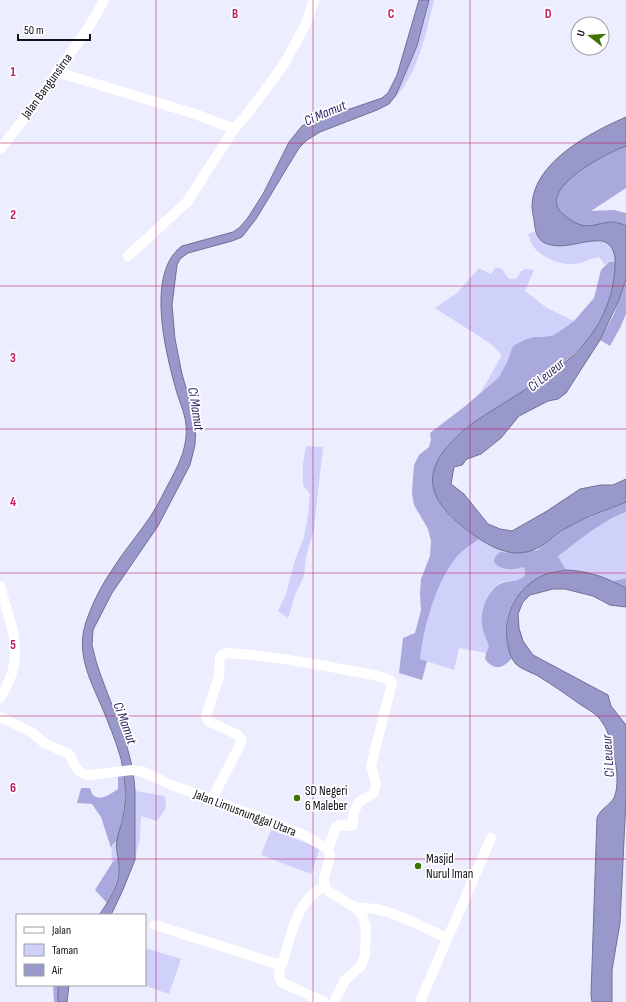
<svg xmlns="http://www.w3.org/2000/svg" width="626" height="1002" viewBox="0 0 626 1002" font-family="'Sofia Sans Condensed',sans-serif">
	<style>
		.green { fill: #d0d1fb }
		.forest { fill: #a9a9dd }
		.water { fill: #9898cb; stroke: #707095 }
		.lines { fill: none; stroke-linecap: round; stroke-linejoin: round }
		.minor { stroke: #fff; stroke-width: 10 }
		.grid { fill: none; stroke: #c2185b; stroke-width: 1; stroke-opacity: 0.55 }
		.poi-dot { fill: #3e7401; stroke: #fff; stroke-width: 1.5 }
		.labels { text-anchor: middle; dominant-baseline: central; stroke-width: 3.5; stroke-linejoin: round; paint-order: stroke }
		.street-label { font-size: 13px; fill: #111118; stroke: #fff }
		.poi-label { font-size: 13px; fill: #111118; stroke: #fff; text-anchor: start }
		.water-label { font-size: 14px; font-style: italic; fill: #2f2865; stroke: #fff }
		.grid-label { font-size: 13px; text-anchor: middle; font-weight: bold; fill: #c2185b; stroke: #fff; stroke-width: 3.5; stroke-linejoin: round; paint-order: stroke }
	</style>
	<rect width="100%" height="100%" fill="#ecedfe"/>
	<!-- green -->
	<g class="green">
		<path d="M 429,0 L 434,0 C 425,37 418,77 389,104 C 411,73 418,35 429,0 Z"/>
		<path d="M 536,231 C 549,265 594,228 609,245 C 614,249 614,256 616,262 L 609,262 L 605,265 L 599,257 C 591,258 584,263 575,264 C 562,266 540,257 533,246 C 530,242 530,237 528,234 Z"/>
		<polygon points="496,267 502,269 509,279 514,279 517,278 521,271 526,269 534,270 525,291 547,308 574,321 554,335 543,337 534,337 513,346 507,362 499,377 481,392 502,355 491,344 435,308 457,293 479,268 491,274"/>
		<polygon points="306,446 323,447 314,529 306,557 304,576 295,595 288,618 278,611 286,594 295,560 304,537 308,515 310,494 303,485 303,463"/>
		<path d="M 626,512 L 626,578 L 613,581 L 582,571 L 566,570 L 558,556 C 579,541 601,521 626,512 Z"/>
		<path d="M 479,539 L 506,552 L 500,552 L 524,567 L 525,575 C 516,584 511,579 502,582 C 488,587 478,613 482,627 C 484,634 487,641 490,647 L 486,653 L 459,648 L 454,670 L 420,659 C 424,627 435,585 455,559 C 461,551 471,545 479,539 Z"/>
		<polygon points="135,791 165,796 166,808 157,821 141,816 140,838 135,860"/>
		<polygon points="271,830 320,848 311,874 261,855"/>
		<path d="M 117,841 L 116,847 L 119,857 L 112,863 C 112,855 109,846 117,841 Z"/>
		<polygon points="145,948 181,959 169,994 143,985 145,985"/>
	</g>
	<!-- forest -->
	<g class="forest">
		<path d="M 626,146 L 626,188 L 591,211 L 614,210 L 626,213 L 626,226 C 608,216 597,229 581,225 C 574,223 569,219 563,214 C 534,190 608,152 626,146 Z"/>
		<path d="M 609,262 L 616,262 L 615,282 L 606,309 L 594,331 L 584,344 L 562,365 L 470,425 C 450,440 430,460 434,486 C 435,490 435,495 437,498 C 446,516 463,528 479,539 C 471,545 461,551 455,559 C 435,585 424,627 420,659 L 427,661 L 422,680 L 399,673 L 403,638 L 415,633 L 421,610 L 420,593 L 421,579 L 430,556 L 431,541 L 428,529 L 414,505 L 412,494 L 413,478 L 414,465 L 419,455 L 429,447 L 431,440 L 430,433 L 464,407 L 499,377 L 507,362 L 513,346 L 524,340 L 534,337 L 543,337 L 554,335 L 574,321 L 594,298 L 601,270 Z"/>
		<polygon points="626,279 626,314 620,328 610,346 600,340 614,314"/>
		<path d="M 626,502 L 626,512 C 601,521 579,541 558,556 L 566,570 C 561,571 555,571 550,573 C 527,581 507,602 506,628 C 505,638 509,648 512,658 C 503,669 494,671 485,659 L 486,653 L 489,647 C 487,640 483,633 482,626 C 479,612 488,588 502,583 C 511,579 516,584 525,575 L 524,567 C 513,570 501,571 494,562 L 495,557 L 500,552 L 520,553 L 537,550 L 569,526 Z"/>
		<polygon points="626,578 626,588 613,581"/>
		<path d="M 118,773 L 123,773 C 127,798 123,817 117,841 L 113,844 L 111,848 L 101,817 L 92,804 L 77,803 L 81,788 L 90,788 C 94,805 108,796 118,789 Z"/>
		<path d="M 119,857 C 120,874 115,888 107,903 L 95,890 L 112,863 Z"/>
		<polygon points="53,985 58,985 58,1002 54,1002"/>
	</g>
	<!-- water -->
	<g class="water">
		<path d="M 419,0 L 429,0 L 417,46 L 396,95 L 389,104 L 377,110 L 320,132 L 307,140 L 299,148 L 256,219 L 242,237 L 232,241 L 188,253 L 180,259 L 177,265 L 172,305 L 175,339 L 182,374 L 196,422 L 195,445 L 190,465 L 158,526 L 112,593 L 93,630 L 92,645 L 96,661 C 109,703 133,746 135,791 L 135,860 L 122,892 L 111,915 L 99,915 C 109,901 120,884 119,866 C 119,858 115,849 117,841 C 118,832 122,825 123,816 C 127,798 125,777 121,759 C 116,741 108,722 101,705 C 89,678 76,652 86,622 C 92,604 101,586 112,570 C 123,552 138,535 150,517 C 158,505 164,492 171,479 C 180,462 188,445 186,425 C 185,412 178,399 175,386 C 165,350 146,272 182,246 L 233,232 L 239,228 L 247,219 L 263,194 L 289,142 L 302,126 L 322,115 L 350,109 L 382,98 L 388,93 L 397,75 Z"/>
		<path d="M 626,117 L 626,146 C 608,152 534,190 563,214 C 569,219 574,223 581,225 C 597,229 608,216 626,226 L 626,279 L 618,302 L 600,340 L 566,393 L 558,399 L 548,401 L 519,416 L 501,438 L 481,454 L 467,459 L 462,465 L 454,467 L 451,484 L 464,494 L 488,524 L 500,529 L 512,531 L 547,511 L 580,489 L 601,485 L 613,485 L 626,479 L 626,502 C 607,510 588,516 570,526 C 551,535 544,551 520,553 C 503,554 484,543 471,533 C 419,496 421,464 470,425 C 489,412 509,400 529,387 C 540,379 551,373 562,365 C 593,341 614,305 615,266 C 616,256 613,243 602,241 C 584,239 563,251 545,243 C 536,239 535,229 534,220 C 533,215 532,209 532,205 C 534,161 592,132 626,117 Z"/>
		<path d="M 566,570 C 589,571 605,577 626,588 L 626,607 L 610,605 L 593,596 L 565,589 L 553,589 L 530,595 L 523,602 L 518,614 L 519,628 L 523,641 L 533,655 L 608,695 L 611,706 L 626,725 L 626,799 L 620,923 L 612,970 L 612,1002 L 592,1002 L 591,995 L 597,818 C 600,809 609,806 614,798 C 619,787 617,767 614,756 C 611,745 609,731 602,722 C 597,714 589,710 581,705 C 567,695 553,685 538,676 C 531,672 520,669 515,663 C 510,657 508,647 507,640 C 503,614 518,587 542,576 C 549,572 558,572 566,570 Z"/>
		<polygon points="58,985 69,985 67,1002 58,1002"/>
	</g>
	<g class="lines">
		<!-- minor -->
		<g class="minor">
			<polyline points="57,72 195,114 234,129"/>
			<path d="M 0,149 C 23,121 44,92 64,62 C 79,42 93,22 104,0"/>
			<polyline points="128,256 187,202 234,129 248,113 284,64 306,24 314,0"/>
			<path d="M 0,586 C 12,630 27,656 0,698"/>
			<path d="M 0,717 L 33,733 L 44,743 L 69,754 C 75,763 76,774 89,775 L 132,770 L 144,772 L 169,784 L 275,823 L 306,836 L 328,849 L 330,856 L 324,879 L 325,887 L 328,891 L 356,908 L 363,917 L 366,927 L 365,955 L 361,966 L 345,980 L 334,1002"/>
			<path d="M 212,799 L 241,743 L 241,739 L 238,735 L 208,721 L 206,716 L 219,676 L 220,658 L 222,655 L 227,653 C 277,656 325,666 374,675 L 390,680 L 392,683 L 371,766 L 376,783 L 374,793 L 359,802 L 354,812 L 352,826 L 340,825 L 336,827 L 328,849"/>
			<path d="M 356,908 C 388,906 418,925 447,938"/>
			<path d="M 155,925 L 280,965 L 283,962 C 289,939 299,895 325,887"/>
			<polyline points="280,965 279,976 281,982 324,1002"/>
			<polyline points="420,1002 491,838"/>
		</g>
	</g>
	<!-- grid -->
	<path class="grid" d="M 156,0 L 156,1002M 313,0 L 313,1002M 470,0 L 470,1002M 0,143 L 626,143M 0,286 L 626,286M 0,429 L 626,429M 0,573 L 626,573M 0,716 L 626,716M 0,859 L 626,859"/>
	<!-- markers -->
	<g class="poi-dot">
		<circle cx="297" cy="798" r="4"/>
		<circle cx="418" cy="866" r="4"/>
	</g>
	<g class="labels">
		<!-- street labels -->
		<g class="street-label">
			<text transform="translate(47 86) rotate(-54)">Jalan Bangunsirna</text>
			<text transform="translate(245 813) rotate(21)">Jalan Limusnunggal Utara</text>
		</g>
		<!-- poi labels -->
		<g class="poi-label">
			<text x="305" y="791">SD Negeri<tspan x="305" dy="15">6 Maleber</tspan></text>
			<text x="426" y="859">Masjid<tspan x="426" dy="15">Nurul Iman</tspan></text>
		</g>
		<!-- water labels -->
		<g class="water-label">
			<text transform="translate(325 113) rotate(-23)">Ci Mamut</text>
			<text transform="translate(546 375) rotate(-39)">Ci Leueur</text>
			<text transform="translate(196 409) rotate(81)">Ci Mamut</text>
			<text transform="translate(125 723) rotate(70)">Ci Mamut</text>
			<text transform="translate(608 756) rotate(-94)">Ci Leueur</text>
		</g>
	</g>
	<g class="grid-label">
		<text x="235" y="18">B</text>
		<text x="391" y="18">C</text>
		<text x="548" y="18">D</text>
		<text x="13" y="76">1</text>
		<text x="13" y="219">2</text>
		<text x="13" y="362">3</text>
		<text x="13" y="506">4</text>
		<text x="13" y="649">5</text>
		<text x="13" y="792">6</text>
	</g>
	<!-- legend -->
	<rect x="16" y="914" width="130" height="72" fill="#ffffff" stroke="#a0a0a3"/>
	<rect x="24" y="927" width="20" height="6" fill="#ffffff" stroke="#a0a0a3"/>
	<text x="52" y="934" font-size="12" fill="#111118">Jalan</text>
	<rect x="24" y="944" width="20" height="12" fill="#d0d1fb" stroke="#a0a0a3"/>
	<text x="52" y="954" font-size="12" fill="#111118">Taman</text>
	<rect x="24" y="964" width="20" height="12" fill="#9898cb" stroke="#a0a0a3"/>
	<text x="52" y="974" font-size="12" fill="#111118">Air</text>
	<!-- north arrow -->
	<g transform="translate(590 36) rotate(287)"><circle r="19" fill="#ffffff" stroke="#a0a0a3"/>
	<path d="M0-3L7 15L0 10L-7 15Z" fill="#3e7401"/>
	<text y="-6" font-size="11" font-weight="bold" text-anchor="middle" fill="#111118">U</text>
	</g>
	<!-- scale -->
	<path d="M18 34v6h72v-6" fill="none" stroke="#111118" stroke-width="2"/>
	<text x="24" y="34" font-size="12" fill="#111118" stroke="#ffffff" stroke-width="3" paint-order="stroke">50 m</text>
</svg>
